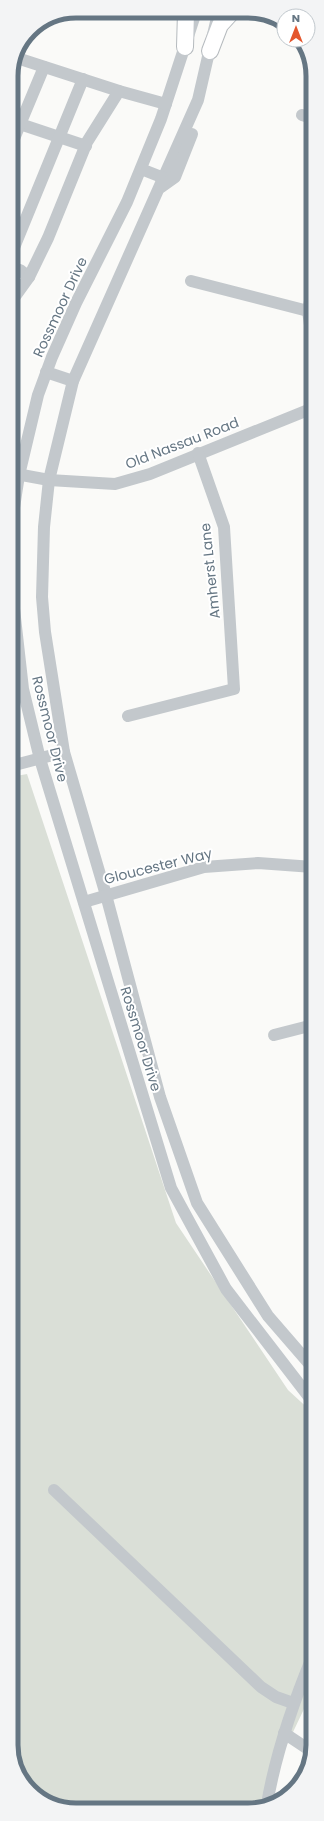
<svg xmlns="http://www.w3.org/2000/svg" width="324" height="1821" viewBox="0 0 324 1821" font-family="Poppins,sans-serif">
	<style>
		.green { fill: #dadfd7 }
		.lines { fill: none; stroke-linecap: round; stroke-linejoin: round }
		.major-casing { stroke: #b5babe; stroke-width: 18 }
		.minor { stroke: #c3c8cc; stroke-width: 12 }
		.major { stroke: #fff; stroke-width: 16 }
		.labels { text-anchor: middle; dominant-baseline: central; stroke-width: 4; stroke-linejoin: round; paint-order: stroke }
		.street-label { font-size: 14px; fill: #657683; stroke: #fff }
		.rim { fill: none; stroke: #657683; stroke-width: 5 }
	</style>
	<rect width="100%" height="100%" fill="#fafaf8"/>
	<!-- green -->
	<polygon class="green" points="27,774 176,1223 288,1390 313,1413 313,1690 274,1772 270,1802 257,1809 63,1809 27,1788 12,1754 11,777"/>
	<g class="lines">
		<!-- major casing -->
		<g class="major-casing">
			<g id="major">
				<polyline points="185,47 186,12"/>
				<polyline points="210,51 220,25 231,13"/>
			</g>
		</g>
		<!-- minor -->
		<g class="minor">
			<polyline points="196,12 161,119 127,202 76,303 52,357 38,395 19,475 13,514 13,600 23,689 40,759 171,1188 226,1289 313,1402"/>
			<polyline points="218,13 198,100 73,381 49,480 44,527 42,597 45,632 64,752 106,895 160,1097 197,1203 268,1316 313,1368"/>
			<polyline points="17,58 119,91 166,104"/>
			<polyline points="302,115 312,118"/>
			<polyline points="11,121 86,146"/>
			<polyline points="11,146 44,67"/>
			<polyline points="141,169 164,178"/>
			<polyline points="161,187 175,177 192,134"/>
			<polyline points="11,255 83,79"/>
			<polyline points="11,268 20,270 29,277"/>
			<polyline points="191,281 308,311"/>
			<polyline points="313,287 308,311 313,346"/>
			<polyline points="11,302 29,277 48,238 87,142 119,91"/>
			<polyline points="46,372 73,381"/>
			<polyline points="11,473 49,480 115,484 150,474 313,408"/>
			<polyline points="128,716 234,689 224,527 198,453"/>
			<polyline points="11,766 64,752"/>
			<polyline points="84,902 204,867 258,863 313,867"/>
			<polyline points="274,1035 313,1025"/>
			<polyline points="54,1490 261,1687 276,1697 293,1703"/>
			<polyline points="284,1733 311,1751"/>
			<path d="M 267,1804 C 276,1752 293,1703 313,1655"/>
		</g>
		<!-- major -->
		<use href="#major" class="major"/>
	</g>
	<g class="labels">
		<!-- street labels -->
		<g class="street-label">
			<text transform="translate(60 307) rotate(-65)">Rossmoor Drive</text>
			<text transform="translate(182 443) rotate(-21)">Old Nassau Road</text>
			<text transform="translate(210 571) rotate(-96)">Amherst Lane</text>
			<text transform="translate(50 729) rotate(76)">Rossmoor Drive</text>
			<text transform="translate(158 866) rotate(-14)">Gloucester Way</text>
			<text transform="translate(141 1039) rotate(73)">Rossmoor Drive</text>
		</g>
	</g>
	<!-- crop -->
	<path d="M0 0H324V1821H0ZM76 18H248A58 58 0 0 1 306 76V1745A58 58 0 0 1 248 1803H76A58 58 0 0 1 18 1745V76A58 58 0 0 1 76 18Z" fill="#f3f4f5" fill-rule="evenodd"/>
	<path class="rim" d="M76 18H248A58 58 0 0 1 306 76V1745A58 58 0 0 1 248 1803H76A58 58 0 0 1 18 1745V76A58 58 0 0 1 76 18Z"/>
	<!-- north arrow -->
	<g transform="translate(296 28)"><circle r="19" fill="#ffffff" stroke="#c1c8cd"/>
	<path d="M0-3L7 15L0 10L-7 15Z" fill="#e4572e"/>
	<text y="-6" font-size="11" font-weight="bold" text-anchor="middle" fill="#657683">N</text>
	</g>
</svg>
